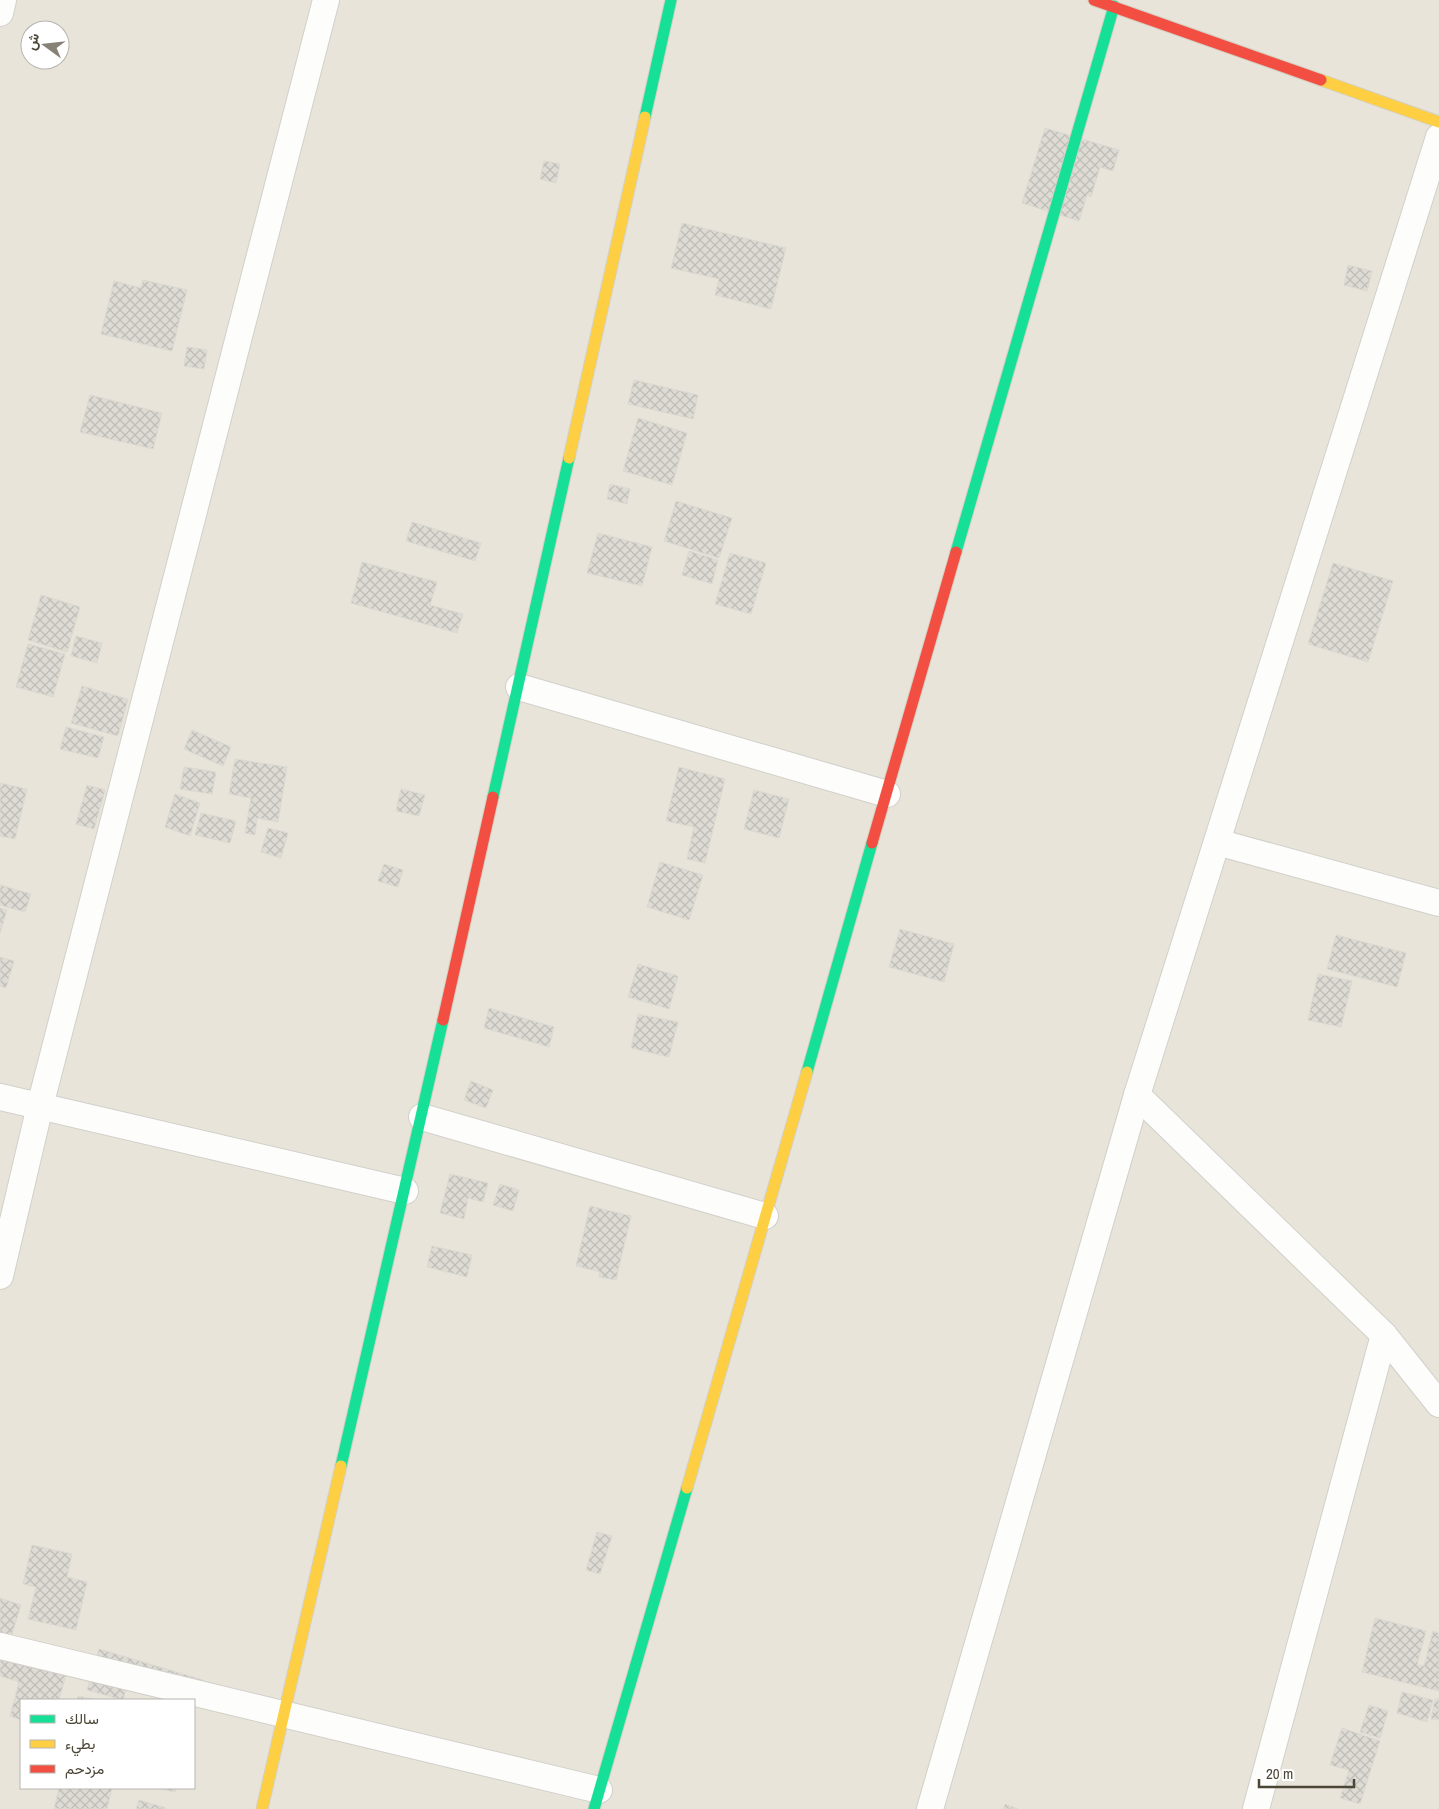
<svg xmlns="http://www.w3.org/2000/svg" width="1439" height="1809" viewBox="0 0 1439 1809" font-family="'Archivo Narrow',Vazirmatn,sans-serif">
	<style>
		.residential { fill: #e8e4d9; fill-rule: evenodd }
		.building { fill: url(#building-cross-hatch); stroke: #dcd9d2 }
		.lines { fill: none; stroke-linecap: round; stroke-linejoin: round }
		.street-casing { stroke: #d1d0ca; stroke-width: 28 }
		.fast-casing { stroke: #d3d0c2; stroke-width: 13 }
		.slow-casing { stroke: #d3d0c2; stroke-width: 13 }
		.jam-casing { stroke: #d3d0c2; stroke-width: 13 }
		.street { stroke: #fdfdfc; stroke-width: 26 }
		.fast { stroke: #16e098; stroke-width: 11 }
		.slow { stroke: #ffcf43; stroke-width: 11 }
		.jam { stroke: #f24e42; stroke-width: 11 }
	</style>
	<defs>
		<pattern id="building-cross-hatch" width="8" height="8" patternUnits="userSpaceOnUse" patternTransform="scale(1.25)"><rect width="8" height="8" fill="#dddbd4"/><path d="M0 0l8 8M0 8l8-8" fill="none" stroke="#bfbdb7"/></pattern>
	</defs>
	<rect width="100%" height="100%" fill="#f3f2ec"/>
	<!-- residential -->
	<path class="residential" d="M 0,0 L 1439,0 L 1439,1809 L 0,1809 ZM 30,30 L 60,30 L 60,60 L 30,60 ZM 21,1700 L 194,1700 L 194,1788 L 21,1788 Z"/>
	<!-- building -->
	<g class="building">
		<polygon points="1045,128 1119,150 1113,171 1100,167 1091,197 1087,195 1079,221 1022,203"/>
		<polygon points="544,161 560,164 556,183 540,179"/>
		<polygon points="682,223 786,248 771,309 715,295 719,279 671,268"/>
		<polygon points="1348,265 1372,271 1367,291 1344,285"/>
		<polygon points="143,280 187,290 172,351 101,334 114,281 141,288"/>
		<polygon points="187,347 207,350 204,369 184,366"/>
		<polygon points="634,380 698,395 693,419 628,404"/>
		<polygon points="90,395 162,413 153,449 80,432"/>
		<polygon points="638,418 687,433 672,485 623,471"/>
		<polygon points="610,484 630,489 627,504 607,499"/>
		<polygon points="676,501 732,518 719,558 664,541"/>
		<polygon points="412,522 481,543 475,561 406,541"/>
		<polygon points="598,533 652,547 642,586 587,573"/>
		<polygon points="689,551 718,560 712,584 682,575"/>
		<polygon points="730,553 766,563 751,614 715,604"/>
		<polygon points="362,562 437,582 430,605 463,614 457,633 351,603"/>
		<polygon points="1333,563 1393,581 1368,662 1308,644"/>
		<polygon points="41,595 80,607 67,652 28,640"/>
		<polygon points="76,636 102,643 97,663 71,656"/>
		<polygon points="28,644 65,654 53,697 16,687"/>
		<polygon points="82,686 128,699 118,736 71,723"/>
		<polygon points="66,727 104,737 98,758 60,749"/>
		<polygon points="192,730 231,747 223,766 184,749"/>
		<polygon points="235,759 287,767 278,822 257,818 255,835 245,833 251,798 229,794"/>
		<polygon points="184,767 216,772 212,794 180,789"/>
		<polygon points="679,767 725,779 705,863 687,859 694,827 666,821"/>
		<polygon points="0,783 27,789 15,839 0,836"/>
		<polygon points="87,785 105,790 94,829 76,824"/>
		<polygon points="401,789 425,795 419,816 396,811"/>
		<polygon points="754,790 789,799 779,838 744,829"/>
		<polygon points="175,794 200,803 190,836 165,827"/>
		<polygon points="201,813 236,821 230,843 195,835"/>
		<polygon points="268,828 288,833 281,858 261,852"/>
		<polygon points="660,862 703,875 689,920 647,907"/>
		<polygon points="384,864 403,870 398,887 378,881"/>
		<polygon points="0,885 31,894 25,912 0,905"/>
		<polygon points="0,908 7,910 0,933"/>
		<polygon points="900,929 954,944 944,982 889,967"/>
		<polygon points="1336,935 1406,953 1397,987 1327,969"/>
		<polygon points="0,957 14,961 6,988 0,986"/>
		<polygon points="638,964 678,976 669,1009 628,997"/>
		<polygon points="1318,974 1352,981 1341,1027 1308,1020"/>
		<polygon points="489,1008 554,1027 549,1047 484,1028"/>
		<polygon points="638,1014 678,1022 669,1057 631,1048"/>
		<polygon points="471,1081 493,1090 486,1108 464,1100"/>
		<polygon points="450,1174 488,1183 483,1202 468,1198 464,1219 440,1213"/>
		<polygon points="500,1184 519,1190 513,1211 493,1205"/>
		<polygon points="590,1206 631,1216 616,1280 599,1277 600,1272 576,1266"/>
		<polygon points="432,1246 472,1255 467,1277 427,1267"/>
		<polygon points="597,1532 612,1536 600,1574 586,1570"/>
		<polygon points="32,1545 72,1554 67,1577 87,1582 76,1630 28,1619 36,1587 23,1584"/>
		<polygon points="0,1598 21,1605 7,1650 0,1648"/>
		<polygon points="1375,1618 1426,1631 1417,1665 1424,1666 1433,1631 1439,1633 1439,1691 1362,1672"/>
		<polygon points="99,1649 203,1680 196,1699 129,1679 123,1700 87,1690"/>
		<polygon points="0,1658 67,1671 59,1700 21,1700 21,1720 10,1716 19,1682 0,1676"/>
		<polygon points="1402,1692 1433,1700 1427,1722 1397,1713"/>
		<polygon points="78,1696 97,1700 77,1700"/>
		<polygon points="1435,1699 1439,1699 1439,1720 1431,1719"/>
		<polygon points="1369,1705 1388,1711 1380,1738 1360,1732"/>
		<polygon points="1342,1728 1380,1741 1360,1804 1340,1798 1349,1770 1330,1765"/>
		<polygon points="59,1788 112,1788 107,1809 54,1809"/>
		<polygon points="156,1788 176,1788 175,1792"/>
		<polygon points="139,1800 166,1808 166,1809 136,1809"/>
		<polygon points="1005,1804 1018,1809 1003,1809"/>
	</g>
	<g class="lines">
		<!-- street casing -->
		<g class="street-casing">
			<g id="street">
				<polyline points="0,13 3,0"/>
				<polyline points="519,687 887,794"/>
				<polyline points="1217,842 1439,903"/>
				<polyline points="1137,1095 1384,1335 1439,1404"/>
				<polyline points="0,1097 405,1191"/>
				<polyline points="422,1117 765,1216"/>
				<polyline points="0,1276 40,1106 326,0"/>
				<polyline points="0,1646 599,1790"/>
				<polyline points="930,1809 1137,1095 1439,137"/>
				<polyline points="1256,1809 1384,1335"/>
			</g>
		</g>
		<!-- fast casing -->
		<g class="fast-casing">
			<g id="fast">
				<polyline points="645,117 671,0"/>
				<polyline points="956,552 1114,6"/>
				<polyline points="493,797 569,458"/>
				<polyline points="807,1072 872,843"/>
				<polyline points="341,1466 443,1020"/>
				<polyline points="594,1809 687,1488"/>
			</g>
		</g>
		<!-- slow casing -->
		<g class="slow-casing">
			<g id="slow">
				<polyline points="1321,80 1439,122"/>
				<polyline points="569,458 645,117"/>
				<polyline points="687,1488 807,1072"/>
				<polyline points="262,1809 341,1466"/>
			</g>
		</g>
		<!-- jam casing -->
		<g class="jam-casing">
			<g id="jam">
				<polyline points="1094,0 1321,80"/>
				<polyline points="872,843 956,552"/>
				<polyline points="443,1020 493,797"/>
			</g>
		</g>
		<!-- street -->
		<use href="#street" class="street"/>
		<!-- fast -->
		<use href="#fast" class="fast"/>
		<!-- slow -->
		<use href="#slow" class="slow"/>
		<!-- jam -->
		<use href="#jam" class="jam"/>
	</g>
	<!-- legend -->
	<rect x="20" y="1699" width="175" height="90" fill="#ffffff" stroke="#b7b5af"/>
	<rect x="30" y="1715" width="25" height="8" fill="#16e098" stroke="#b7b5af"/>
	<text x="65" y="1724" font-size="15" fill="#4b4536">سالك</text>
	<rect x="30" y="1740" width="25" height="8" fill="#ffcf43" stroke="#b7b5af"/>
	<text x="65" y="1749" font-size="15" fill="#4b4536">بطيء</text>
	<rect x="30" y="1765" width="25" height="8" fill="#f24e42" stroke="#b7b5af"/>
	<text x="65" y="1774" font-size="15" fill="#4b4536">مزدحم</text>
	<!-- north arrow -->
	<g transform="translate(45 45) rotate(285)"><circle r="24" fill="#ffffff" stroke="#b7b5af"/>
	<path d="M0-4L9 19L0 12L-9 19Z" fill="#868276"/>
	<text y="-8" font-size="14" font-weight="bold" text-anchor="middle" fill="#4b4536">ش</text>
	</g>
	<!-- scale -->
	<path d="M1259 1779v8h95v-8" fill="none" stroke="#4b4536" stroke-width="2.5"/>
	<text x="1266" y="1779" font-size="15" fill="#4b4536" stroke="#ffffff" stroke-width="4" paint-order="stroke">20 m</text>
</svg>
